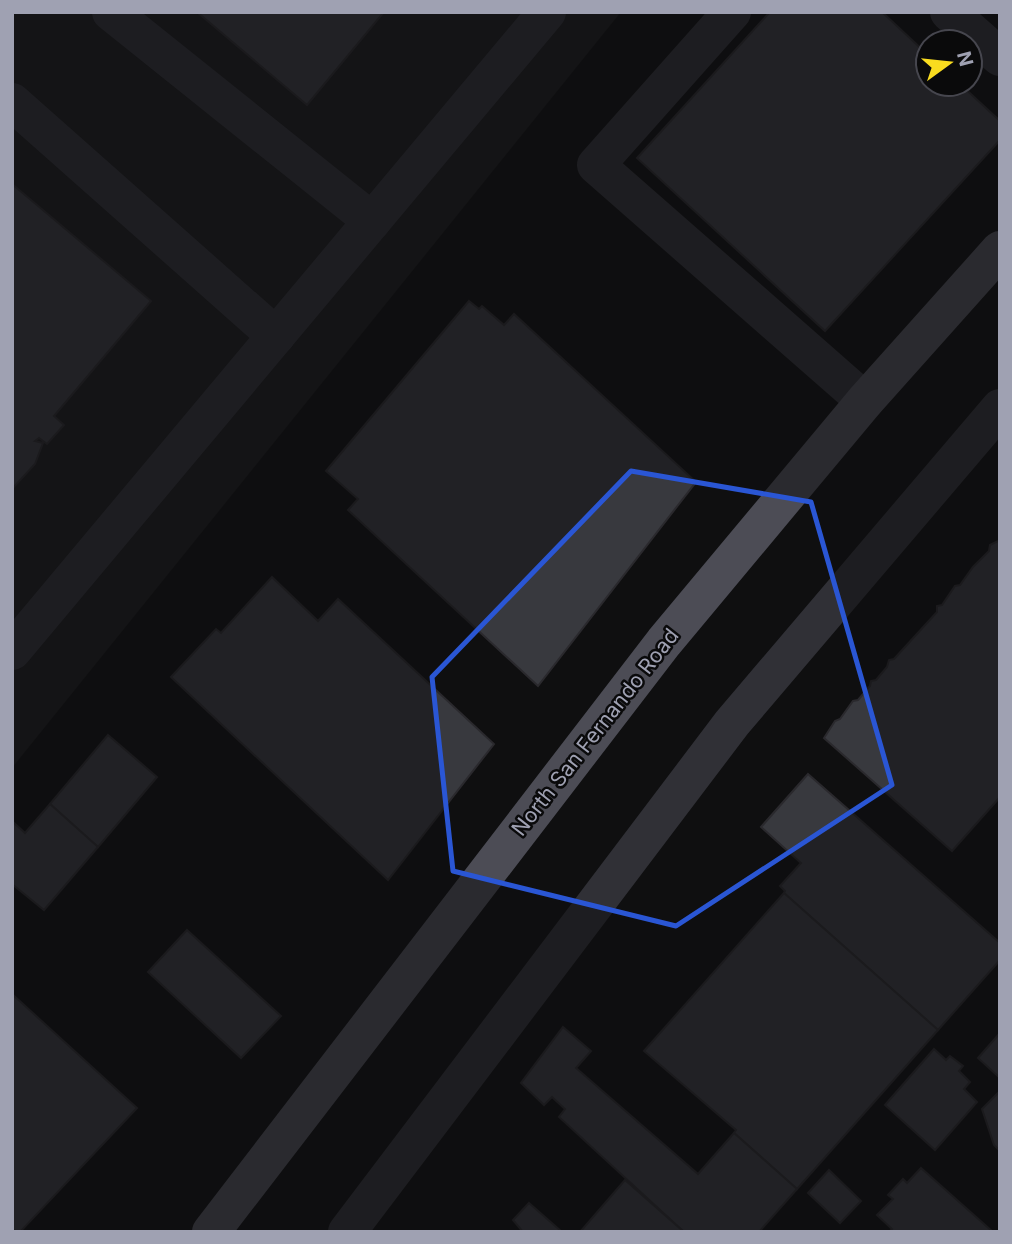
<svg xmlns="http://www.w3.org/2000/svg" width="1012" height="1244" viewBox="0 0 1012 1244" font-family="Inter,sans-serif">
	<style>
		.built { fill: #1b1b1d }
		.building { fill: #38393e; stroke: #2a292d; stroke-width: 2 }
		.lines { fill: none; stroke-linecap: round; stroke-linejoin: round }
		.minor { stroke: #303036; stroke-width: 38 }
		.major { stroke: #4c4c55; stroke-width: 38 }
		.marked { fill: none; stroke: #2a56d4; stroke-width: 5; stroke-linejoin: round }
		.labels { text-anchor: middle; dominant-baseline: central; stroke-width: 5; stroke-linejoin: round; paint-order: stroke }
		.street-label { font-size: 21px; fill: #9fa1b2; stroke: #0a0a0b }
	</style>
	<rect width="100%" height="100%" fill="#0f0f10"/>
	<!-- built -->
	<polygon class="built" points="12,12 621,12 12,768"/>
	<!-- building -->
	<g class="building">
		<polygon points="197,12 384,12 307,105"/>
		<polygon points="770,12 882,12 928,55 928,84 960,84 1000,121 1000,140 825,331 637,158"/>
		<polygon points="12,184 151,301 54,416 64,425 47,444 39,438 35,441 43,443 35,464 12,489"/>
		<polygon points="469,301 479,309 482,306 504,325 514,314 696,482 538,686 348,510 358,499 326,471"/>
		<polygon points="1000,540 1000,797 952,851 824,738 835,721 840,719 853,701 858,700 870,686 871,681 876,680 887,667 889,660 894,659 937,612 937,606 942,605 955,586 960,585 973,567 989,551 990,545"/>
		<polygon points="272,577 318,621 338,599 494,744 388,880 171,677 216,629 221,633"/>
		<polygon points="108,735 157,777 98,847 50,804"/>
		<polygon points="808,774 1000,943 1000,960 938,1030 784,893 785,891 780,886 801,863 761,827"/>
		<polygon points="50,804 98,847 44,910 12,884 12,821 25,833"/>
		<polygon points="784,893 938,1030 797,1189 734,1133 736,1130 644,1051"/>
		<polygon points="187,930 281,1016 241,1058 148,972"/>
		<polygon points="12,994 137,1108 20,1232 12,1230"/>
		<polygon points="563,1027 591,1051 576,1068 698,1174 734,1133 797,1189 759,1232 684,1232 559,1117 565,1109 552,1097 544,1105 521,1083"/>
		<polygon points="1000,1033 1000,1078 978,1058"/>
		<polygon points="934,1049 946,1060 950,1056 963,1066 959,1071 970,1082 964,1089 977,1102 935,1150 885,1105"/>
		<polygon points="1000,1091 1000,1151 994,1145 982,1109"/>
		<polygon points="921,1168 993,1232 889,1232 892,1229 877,1215 893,1199 888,1195 903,1179 907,1183"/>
		<polygon points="829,1170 861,1201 840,1223 808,1193"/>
		<polygon points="625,1180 684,1232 580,1232"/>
		<polygon points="529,1203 562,1232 523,1232 513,1220"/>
	</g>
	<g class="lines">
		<!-- minor -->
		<g class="minor">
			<polyline points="111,12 372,221"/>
			<polyline points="732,12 596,165 865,401"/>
			<polyline points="949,12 1000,57"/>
			<polyline points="12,102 276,336"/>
			<polyline points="12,651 547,12"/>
			<polyline points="347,1232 732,723 1000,408"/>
		</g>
		<!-- major -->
		<polyline class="major" points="211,1232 664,642 865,401 1000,250"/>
	</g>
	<!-- marked area -->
	<path d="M0 0H1012V1244H0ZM 631,471 L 811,502 L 892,785 L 676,926 L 453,871 L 432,677 Z" fill="#0f0f10" fill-opacity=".55" fill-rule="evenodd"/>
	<path class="marked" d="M 631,471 L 811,502 L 892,785 L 676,926 L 453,871 L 432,677 Z"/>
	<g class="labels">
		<!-- street labels -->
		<g class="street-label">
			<text transform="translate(595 732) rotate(-52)">North San Fernando Road</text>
		</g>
	</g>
	<!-- border -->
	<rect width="1012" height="1244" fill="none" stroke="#9fa1b2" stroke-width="28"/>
	<!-- north arrow -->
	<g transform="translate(949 63) rotate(75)"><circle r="33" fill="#0a0a0b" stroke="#46464e" stroke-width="2"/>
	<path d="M0-5L12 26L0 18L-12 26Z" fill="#f9dc1f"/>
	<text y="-10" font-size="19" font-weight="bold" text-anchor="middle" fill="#9fa1b2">N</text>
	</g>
</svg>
